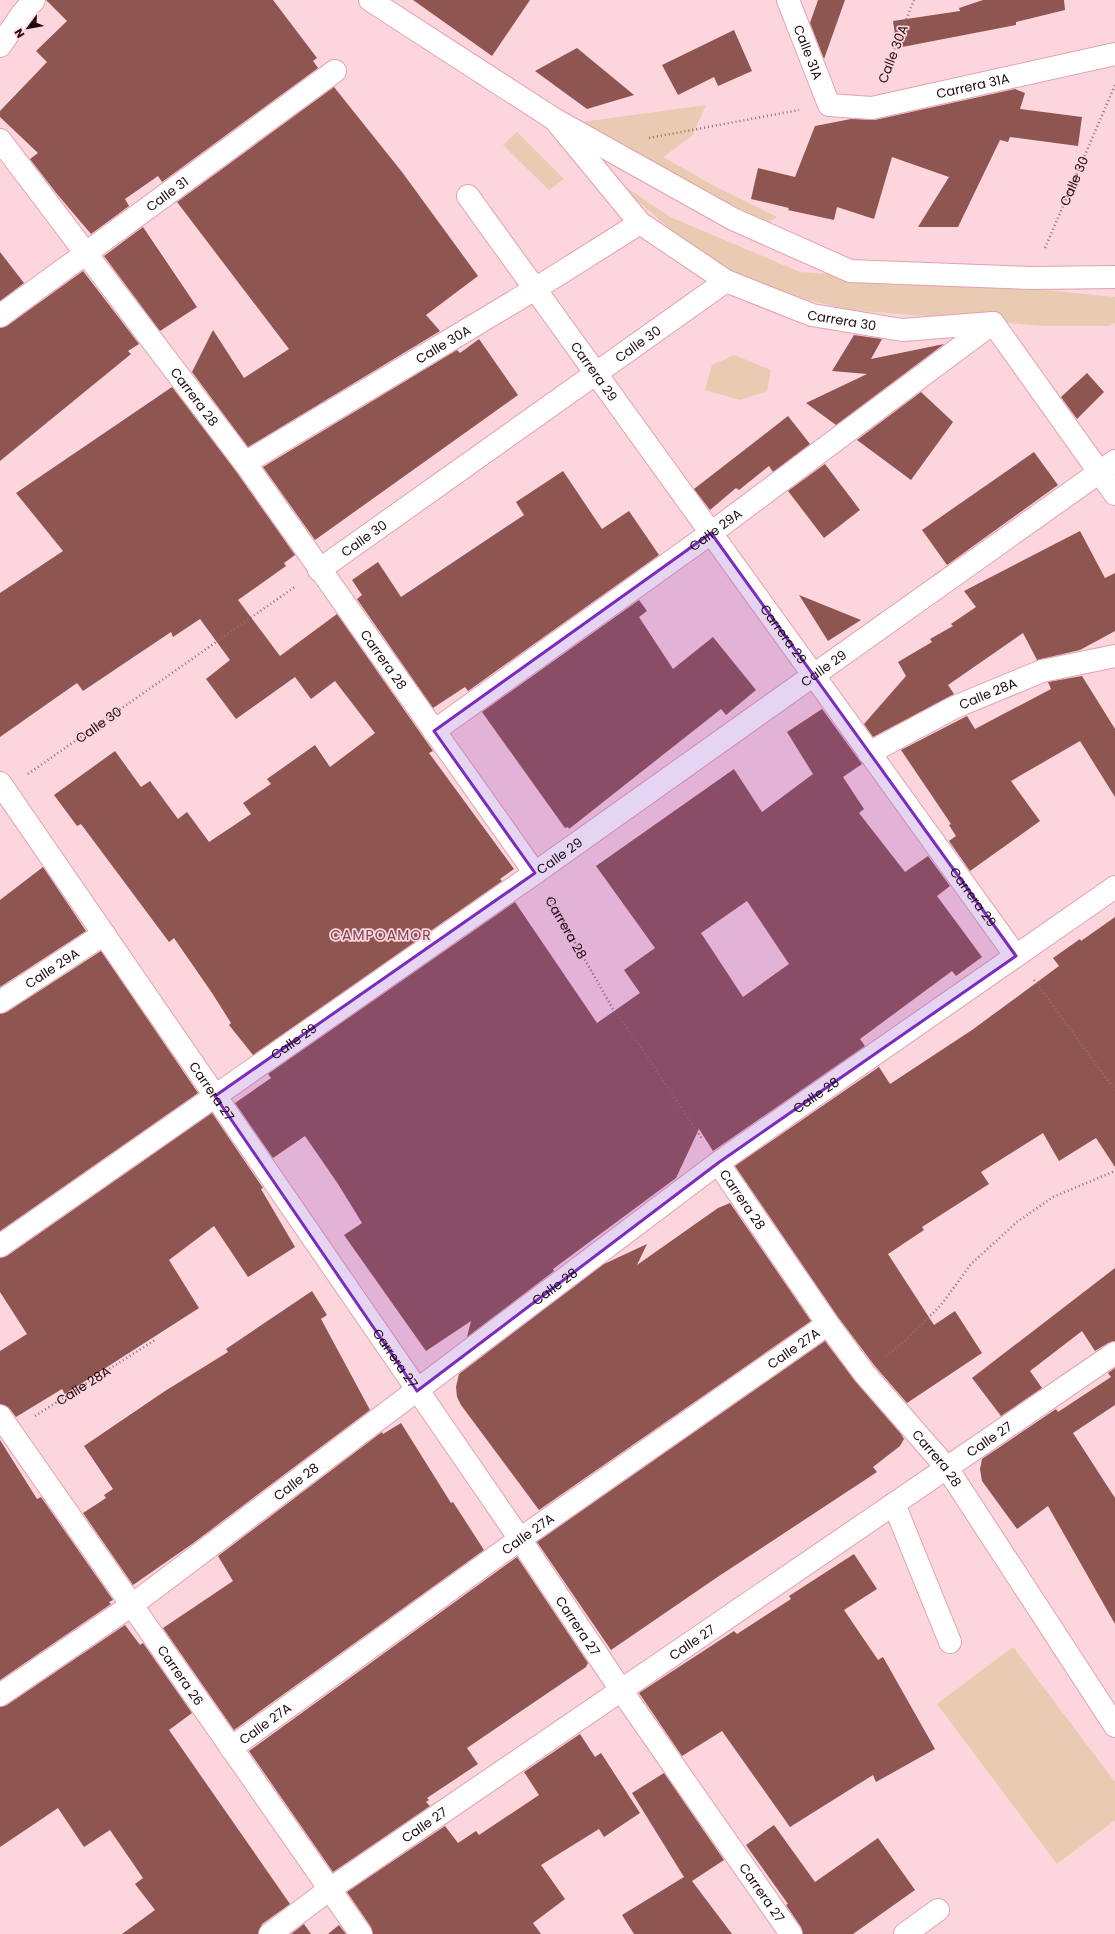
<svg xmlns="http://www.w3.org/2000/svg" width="1115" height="1934" viewBox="0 0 1115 1934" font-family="Poppins,sans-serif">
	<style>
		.green { fill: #e8cbb0 }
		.building { fill: #8e5551; fill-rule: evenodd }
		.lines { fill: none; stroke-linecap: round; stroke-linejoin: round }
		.minor-casing { stroke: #e1a2b0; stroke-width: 24 }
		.tertiary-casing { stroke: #e1a2b0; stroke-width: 24 }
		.path { stroke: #8e7076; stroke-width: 2.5; stroke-dasharray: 1 3; stroke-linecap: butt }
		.minor { stroke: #fff; stroke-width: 22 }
		.tertiary { stroke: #fff; stroke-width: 22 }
		.marked { fill: #7b2cbf; fill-opacity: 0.2; stroke: #7b2cbf; stroke-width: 3; stroke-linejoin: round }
		.labels { text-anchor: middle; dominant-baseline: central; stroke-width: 3.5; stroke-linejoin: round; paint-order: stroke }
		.street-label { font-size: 13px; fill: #1e090e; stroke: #fcd5dd }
		.neighbourhood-label { font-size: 14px; letter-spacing: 1px; fill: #7b4552; stroke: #fcd5dd }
	</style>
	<rect width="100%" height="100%" fill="#fcd5dd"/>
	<!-- green -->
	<g class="green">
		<polygon points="706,105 692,136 663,157 714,186 777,217 769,222 714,196 582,122"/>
		<polygon points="517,132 564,179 549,190 503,145"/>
		<polygon points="608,175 670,217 800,272 984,284 1115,297 1115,323 1108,326 1045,326 851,310 787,295 716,269"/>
		<polygon points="734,355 771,370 767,391 740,400 705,390 712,365"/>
		<polygon points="1013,1647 1115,1782 1115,1820 1057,1864 937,1704"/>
	</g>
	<!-- building -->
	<g class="building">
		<polygon points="46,0 273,0 317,58 313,61 318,68 162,182 158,176 125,199 129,206 91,234 57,194 30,159 38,153 0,117 0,111 47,62 36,51 67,21"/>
		<polygon points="413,0 530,0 492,56"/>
		<polygon points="818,0 845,0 824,59 810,23"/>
		<polygon points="983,0 1064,0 1065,10 1016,22 1016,25 897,48 893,21 960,11 959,8"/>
		<polygon points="734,30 752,71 718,86 714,77 678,95 662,65"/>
		<polygon points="577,48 634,95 587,109 535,71"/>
		<polygon points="334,87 402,172 478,276 426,315 440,331 248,447 192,372 213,330 244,378 289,349 177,202"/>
		<polygon points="1015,89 1025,93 1020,109 1082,117 1078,146 1010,137 1008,142 1000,140 958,227 918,227 949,177 892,157 874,219 837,207 834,220 788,210 789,208 751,199 758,168 795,177 815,126 851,119 875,120"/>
		<polygon points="143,227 197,307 160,331 104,256"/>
		<polygon points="0,252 24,283 0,301"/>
		<polygon points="83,271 139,344 128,351 131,354 0,461 0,328 7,326"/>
		<polygon points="854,335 882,339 871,359 944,344 836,425 806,403 867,374 832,371"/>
		<polygon points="479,339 518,395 315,540 263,467 457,350 460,353"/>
		<polygon points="1087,373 1104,392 1077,419 1061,397"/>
		<polygon points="172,387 235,470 295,555 284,563 286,566 238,600 280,656 337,614 433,751 429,753 514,869 500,879 502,881 253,1055 229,1025 231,1023 212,993 174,938 169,942 81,824 77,826 54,795 115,751 141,787 150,781 178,819 187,812 209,842 251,814 243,803 271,784 267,779 315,745 330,767 375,733 335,681 311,699 295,677 236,719 206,679 230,660 200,619 173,637 171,632 83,691 77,683 0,737 0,593 63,551 16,493"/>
		<polygon points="921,392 953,422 911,480 857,440"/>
		<polygon points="788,416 810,444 773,472 769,466 739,490 736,488 710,510 694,489"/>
		<polygon points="1034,452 1058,485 947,565 922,530"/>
		<polygon points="825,464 860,510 824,538 788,491"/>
		<polygon points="563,471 602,529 629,511 659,555 468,691 465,687 433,708 357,599 362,595 352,580 378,562 401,597 524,515 516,502"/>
		<polygon points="1080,531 1105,578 1115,573 1115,631 1080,650 1037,660 1023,633 948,685 954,694 873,737 864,724 906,676 898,662 932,642 930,639 953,626 951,624 976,607 964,591"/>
		<polygon points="799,595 861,620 828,641"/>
		<polygon points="639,600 647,611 639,617 673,669 713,637 756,690 726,715 721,709 569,829 568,827 565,828 482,712"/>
		<polygon points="1082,676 1115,729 1115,797 1080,741 1011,781 1040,821 970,871 949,841 956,836 949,825 951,824 901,750 967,716 975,729 1051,689 1048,682"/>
		<path d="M 822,709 L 862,764 L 843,777 L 864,809 L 859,813 L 905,872 L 928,856 L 950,886 L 937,896 L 982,957 L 956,976 L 952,971 L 860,1039 L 865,1046 L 713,1151 L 699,1129 L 676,1178 L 553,1269 L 554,1271 L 467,1337 L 471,1321 L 426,1351 L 344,1235 L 362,1223 L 338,1184 L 305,1136 L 273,1158 L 235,1103 L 271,1078 L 268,1074 L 515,902 L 597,1023 L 640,993 L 624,970 L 655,948 L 596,866 L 734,769 L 762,812 L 813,774 L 787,732 ZM 747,901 L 789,964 L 743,997 L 701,933 Z"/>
		<polygon points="43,867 86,931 0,987 0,900"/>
		<polygon points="1115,917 1115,1167 1096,1138 1059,1161 1043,1133 981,1172 989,1184 922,1227 924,1230 888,1254 934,1325 955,1311 982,1353 907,1403 874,1365 838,1317 735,1166 879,1067 890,1084 972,1030 1059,966 1053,958 1080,939 1081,941"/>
		<polygon points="101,951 198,1093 0,1231 0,1014 7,1012"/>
		<polygon points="212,1113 263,1188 261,1189 295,1247 248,1277 214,1226 169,1260 199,1308 65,1394 62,1389 16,1417 10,1409 0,1404 0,1351 27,1334 0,1292 0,1258 7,1256"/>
		<polygon points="730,1203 811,1321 539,1510 461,1405 457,1397 456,1387 459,1374 604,1264 647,1244 637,1265 718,1208"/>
		<polygon points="1115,1268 1115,1341 1108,1343 1095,1351 1082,1331 1030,1371 1042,1388 1001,1416 972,1378"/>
		<polygon points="312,1291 327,1315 321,1319 370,1410 192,1544 133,1585 83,1513 106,1498 104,1495 113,1489 84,1446 165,1391 228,1352 226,1349"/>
		<polygon points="825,1341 855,1381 901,1434 904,1439 900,1446 873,1467 877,1472 719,1576 611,1650 537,1542"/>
		<polygon points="1115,1368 1115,1405 1073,1433 1115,1498 1115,1624 1048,1506 1017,1529 982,1481 980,1469 982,1459 1056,1409 1058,1412 1111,1377 1108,1373"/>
		<polygon points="401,1423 451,1503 453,1502 484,1550 234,1730 163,1628 233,1581 218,1556 382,1432 383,1434"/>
		<polygon points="0,1440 37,1499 41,1497 113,1600 109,1602 111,1604 0,1680"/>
		<polygon points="854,1554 877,1589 844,1610 878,1660 883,1657 935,1749 876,1782 873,1775 790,1827 722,1731 682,1756 639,1693 734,1631 737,1634 791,1599 789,1596"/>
		<polygon points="517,1557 588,1663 586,1667 467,1748 478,1764 427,1798 429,1800 426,1802 430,1806 333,1872 249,1751"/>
		<polygon points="125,1625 140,1645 143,1643 192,1713 169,1730 290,1904 262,1924 258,1934 122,1934 155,1910 135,1884 143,1878 110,1830 84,1847 58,1808 0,1847 0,1707 7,1705"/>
		<polygon points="580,1734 595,1757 601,1753 640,1813 604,1837 599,1829 541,1865 565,1899 533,1923 541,1934 373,1934 371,1927 347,1892 445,1826 458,1843 476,1831 479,1835 539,1795 524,1772"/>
		<polygon points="664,1773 724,1860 692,1881 732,1934 634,1934 622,1915 684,1877 632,1793"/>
		<polygon points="774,1825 815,1882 878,1838 915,1890 853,1934 803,1934 801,1927 786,1905 788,1904 746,1845"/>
		<polygon points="304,1924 311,1934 291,1934"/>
		<polygon points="339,1925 346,1934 328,1934"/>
	</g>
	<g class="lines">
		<!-- minor casing -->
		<g class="minor-casing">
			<g id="minor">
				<path id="s5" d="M 788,0 L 829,105 L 872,108 L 1115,54"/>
				<polyline points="0,46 22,14 34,0"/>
				<path id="s6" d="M 555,120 L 640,223 L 726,281 L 812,315 L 902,330 L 993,323"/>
				<path id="s7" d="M 468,196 L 1016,956"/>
				<path id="s8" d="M 0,316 L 335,71"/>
				<polyline points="993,323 1115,494"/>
				<path id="s9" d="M 245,463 L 535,289 L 640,223"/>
				<path id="s10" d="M 319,570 L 726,281"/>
				<path id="s11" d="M 434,731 L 711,533 L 993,323"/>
				<path id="s12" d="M 869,753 L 955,707 L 1042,671 L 1115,656"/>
				<path id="s13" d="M 0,783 L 520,1539 L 621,1690 L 791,1934"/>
				<path id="s14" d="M 0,1002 L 104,934"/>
				<path id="s15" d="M 718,1163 L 828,1324 L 864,1373 L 947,1468 L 1115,1726"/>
				<polyline points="894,1504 950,1642"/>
				<path id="s16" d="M 0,1695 L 132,1605 L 718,1163 L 1115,887"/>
				<path id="s17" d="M 231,1748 L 520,1539 L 828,1324"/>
				<path id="s18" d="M 270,1934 L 330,1889 L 1115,1353"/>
				<polyline points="905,1934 938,1910"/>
			</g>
		</g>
		<!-- tertiary casing -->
		<g class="tertiary-casing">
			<g id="tertiary">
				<polyline points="370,0 554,119 733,219 850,271 1032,278 1115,277"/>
				<path id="s19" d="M 0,140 L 245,463 L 535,873"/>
				<path id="s20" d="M 0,1246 L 535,873 L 1115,461"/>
				<path id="s21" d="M 0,1416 L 361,1934"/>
			</g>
		</g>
		<!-- path -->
		<g class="path">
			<polyline points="884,75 914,0"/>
			<polyline points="649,138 799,110"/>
			<path id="s1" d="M 1045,248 L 1115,85"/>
			<path id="s2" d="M 28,774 L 296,586"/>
			<path id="s3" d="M 549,897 L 613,1009 L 640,1046 L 703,1140"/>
			<polyline points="1034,980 1115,1090"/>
			<polyline points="886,1356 905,1341 941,1305 971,1264 1017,1222 1053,1197 1115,1171"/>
			<path id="s4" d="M 35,1416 L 155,1340"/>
		</g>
		<!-- minor -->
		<use href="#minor" class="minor"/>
		<!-- tertiary -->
		<use href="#tertiary" class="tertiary"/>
	</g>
	<!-- marked area -->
	<path class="marked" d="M 711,533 L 1016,956 L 718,1163 L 417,1391 L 215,1096 L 535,873 L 434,731 Z"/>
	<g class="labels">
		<!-- street labels -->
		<g class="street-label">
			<text stroke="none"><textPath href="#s5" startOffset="56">Calle 31A</textPath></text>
			<text transform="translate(893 54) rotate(-69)">Calle 30A</text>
			<text stroke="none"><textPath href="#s5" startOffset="259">Carrera 31A</textPath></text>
			<text stroke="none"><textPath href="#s1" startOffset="73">Calle 30</textPath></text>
			<text stroke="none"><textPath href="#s8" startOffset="207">Calle 31</textPath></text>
			<text stroke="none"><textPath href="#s6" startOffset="360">Carrera 30</textPath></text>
			<text stroke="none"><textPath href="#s9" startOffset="231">Calle 30A</textPath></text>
			<text stroke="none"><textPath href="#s10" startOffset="391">Calle 30</textPath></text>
			<text stroke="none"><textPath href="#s7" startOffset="216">Carrera 29</textPath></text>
			<text stroke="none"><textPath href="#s19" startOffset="322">Carrera 28</textPath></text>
			<text stroke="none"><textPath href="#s11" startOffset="346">Calle 29A</textPath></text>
			<text stroke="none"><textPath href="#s10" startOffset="55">Calle 30</textPath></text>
			<text stroke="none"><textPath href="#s7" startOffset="540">Carrera 29</textPath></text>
			<text stroke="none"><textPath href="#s19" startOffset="646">Carrera 28</textPath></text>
			<text stroke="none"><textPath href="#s20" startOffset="1006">Calle 29</textPath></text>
			<text stroke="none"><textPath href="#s12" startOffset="133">Calle 28A</textPath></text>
			<text stroke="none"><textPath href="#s2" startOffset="86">Calle 30</textPath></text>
			<text stroke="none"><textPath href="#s20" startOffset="682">Calle 29</textPath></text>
			<text stroke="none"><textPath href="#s7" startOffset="864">Carrera 29</textPath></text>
			<text stroke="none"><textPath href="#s3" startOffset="35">Carrera 28</textPath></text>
			<text stroke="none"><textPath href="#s14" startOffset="62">Calle 29A</textPath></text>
			<text stroke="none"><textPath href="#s20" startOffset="358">Calle 29</textPath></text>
			<text stroke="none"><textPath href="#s13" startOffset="374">Carrera 27</textPath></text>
			<text stroke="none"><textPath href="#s16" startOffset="1013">Calle 28</textPath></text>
			<text stroke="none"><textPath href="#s15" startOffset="44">Carrera 28</textPath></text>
			<text stroke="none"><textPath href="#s16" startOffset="689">Calle 28</textPath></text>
			<text stroke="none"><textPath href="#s17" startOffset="690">Calle 27A</textPath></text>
			<text stroke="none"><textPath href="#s13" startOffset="698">Carrera 27</textPath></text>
			<text stroke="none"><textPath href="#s4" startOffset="57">Calle 28A</textPath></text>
			<text stroke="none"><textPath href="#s18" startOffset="873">Calle 27</textPath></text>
			<text stroke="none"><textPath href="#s15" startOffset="368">Carrera 28</textPath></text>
			<text stroke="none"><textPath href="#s16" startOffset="365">Calle 28</textPath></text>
			<text stroke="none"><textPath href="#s17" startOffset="366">Calle 27A</textPath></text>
			<text stroke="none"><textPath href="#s13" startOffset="1022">Carrera 27</textPath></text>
			<text stroke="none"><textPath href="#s18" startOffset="513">Calle 27</textPath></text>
			<text stroke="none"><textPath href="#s21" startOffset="316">Carrera 26</textPath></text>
			<text stroke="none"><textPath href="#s17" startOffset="42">Calle 27A</textPath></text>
			<text stroke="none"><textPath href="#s18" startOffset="189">Calle 27</textPath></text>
			<text stroke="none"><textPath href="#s13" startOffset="1346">Carrera 27</textPath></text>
		</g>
		<!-- neighbourhood labels -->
		<g class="neighbourhood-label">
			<text x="381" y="935">CAMPOAMOR</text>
		</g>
	</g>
	<!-- north arrow -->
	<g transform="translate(28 28) rotate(238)" stroke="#fcd5dd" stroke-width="3" paint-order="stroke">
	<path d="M0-3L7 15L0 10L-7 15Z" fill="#1e090e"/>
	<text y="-6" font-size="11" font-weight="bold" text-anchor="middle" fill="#1e090e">N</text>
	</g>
</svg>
